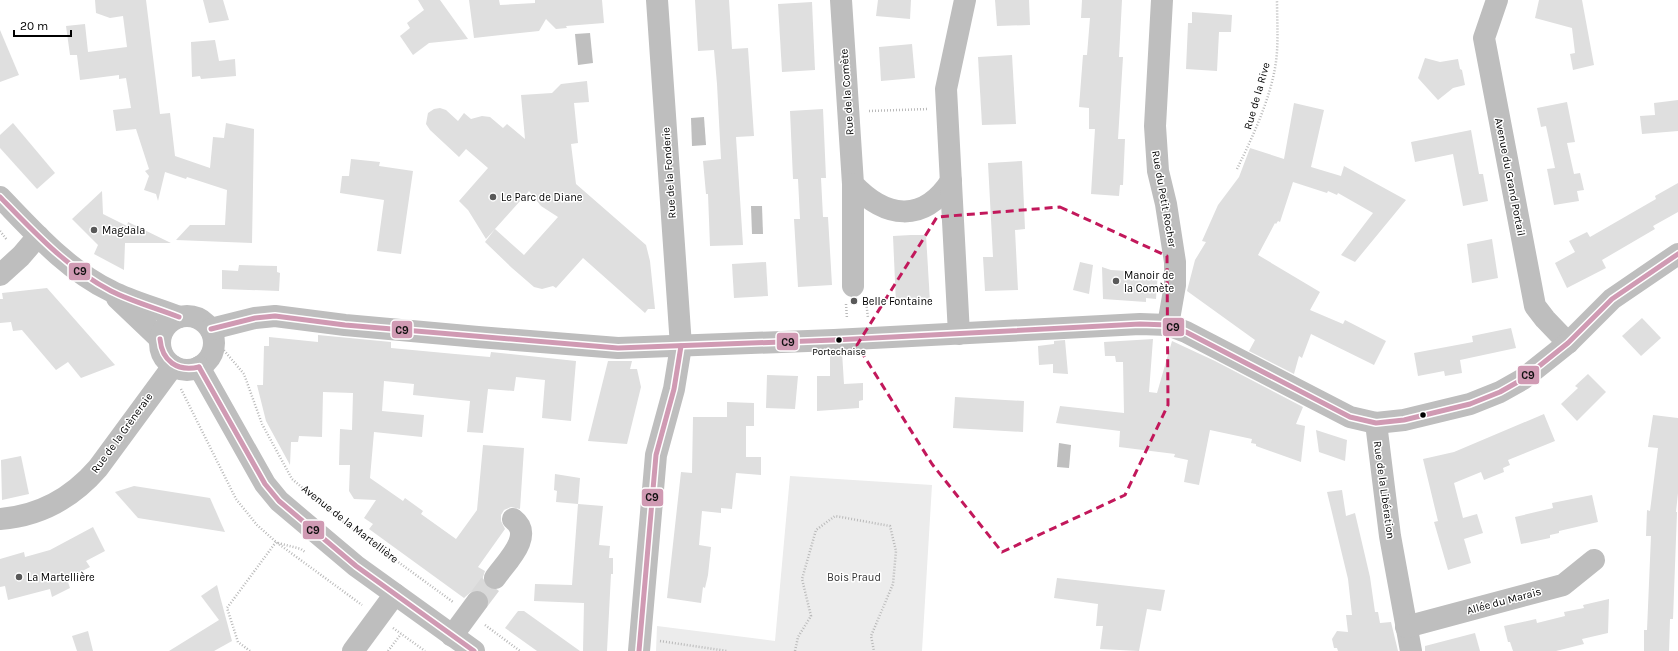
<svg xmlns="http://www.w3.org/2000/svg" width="1678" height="651" viewBox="0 0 1678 651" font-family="Karla,sans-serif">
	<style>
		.green { fill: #ececec }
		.water { fill: #bfbfbf }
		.building { fill: #dfdfdf }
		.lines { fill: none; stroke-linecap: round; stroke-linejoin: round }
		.minor-tunnel { stroke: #d9d9d9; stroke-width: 22; stroke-dasharray: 22 11; stroke-linecap: butt }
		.path { stroke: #b9b9b9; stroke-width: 2.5; stroke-dasharray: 1 2; stroke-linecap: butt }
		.minor { stroke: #bebebe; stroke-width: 22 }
		.bus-1-casing { stroke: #fff; stroke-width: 8 }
		.bus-1 { stroke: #d09ab3; stroke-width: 5 }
		.marked { fill: none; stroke: #c2185b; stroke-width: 3; stroke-dasharray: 8 5; stroke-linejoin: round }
		.poi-dot { fill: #595959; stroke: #fff; stroke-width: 1.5 }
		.bus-dot { fill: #000; stroke: #fff; stroke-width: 1.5 }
		.labels { text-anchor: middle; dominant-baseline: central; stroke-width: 3; stroke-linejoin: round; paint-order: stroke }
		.bus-label { font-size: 10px; fill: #000; stroke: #fff }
		.street-label { font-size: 11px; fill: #000; stroke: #fff }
		.poi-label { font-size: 11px; fill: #000; stroke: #fff; text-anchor: start }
		.park-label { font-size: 11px; fill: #333; stroke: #fff }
		.line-badge { stroke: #fff; stroke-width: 1.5 }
		.pale-badge-label { font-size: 11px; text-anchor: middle; font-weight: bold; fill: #111 }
	</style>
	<rect width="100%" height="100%" fill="#fff"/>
	<!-- green -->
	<polygon class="green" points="790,476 932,485 922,651 656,651 657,626 775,641"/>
	<!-- water -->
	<g class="water">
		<polygon points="590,33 593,63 578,65 575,34"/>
		<polygon points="704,117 706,145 692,146 691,118"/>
		<polygon points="751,206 762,206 763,234 752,234"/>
		<polygon points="1059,443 1071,445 1069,468 1057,467"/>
	</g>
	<!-- building -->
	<g class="building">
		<polygon points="95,0 146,0 160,114 170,113 175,156 210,168 213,137 224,138 226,123 254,129 252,243 176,240 190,225 225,225 227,190 187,177 186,179 165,172 158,201 156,194 144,190 149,176 145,171 149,169 136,129 116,131 113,110 131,108 126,78 119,79 119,75 80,80 77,55 70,55 66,26 85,24 88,52 127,47 123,16 110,18 96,13"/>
		<polygon points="203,0 223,0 229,20 209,23"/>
		<polygon points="418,0 440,0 468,39 429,43 413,55 400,36 410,28 407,23 424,10"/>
		<polygon points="469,0 499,0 500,5 535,3 535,0 602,0 604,23 566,26 567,28 556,29 546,19 539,31 474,38"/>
		<polygon points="695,0 729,0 732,49 748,48 754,136 736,137 743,245 710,246 708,194 706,194 703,161 721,159 717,84 714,50 698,51"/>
		<polygon points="878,0 911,0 910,19 876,16"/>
		<polygon points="995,0 1029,0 1030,25 997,26"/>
		<polygon points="1082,0 1122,0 1119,57 1123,57 1118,139 1125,139 1123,185 1120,185 1119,196 1091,194 1095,129 1089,129 1089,108 1079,107 1083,55 1087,55 1090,18 1081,18"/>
		<polygon points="1539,0 1582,0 1594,65 1573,70 1570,54 1575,53 1572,28 1535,18"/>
		<polygon points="812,2 815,70 782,72 778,4"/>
		<polygon points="1192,12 1232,15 1231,32 1219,32 1217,71 1186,69 1188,23 1192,23"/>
		<polygon points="0,30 19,75 0,82"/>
		<polygon points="215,40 219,61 235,59 236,76 201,79 200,76 192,77 191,42"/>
		<polygon points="912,44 915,78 881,81 879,47"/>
		<polygon points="1012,55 1016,124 982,125 978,57"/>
		<polygon points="1425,58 1440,62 1458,59 1460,69 1462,70 1465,85 1453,88 1438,100 1418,78"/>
		<polygon points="587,81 589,102 574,103 578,143 571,144 576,184 646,245 650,261 655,309 648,309 645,313 583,258 556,288 553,286 542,289 534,287 512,268 485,242 495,229 524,255 558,217 541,206 529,191 486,239 468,210 459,201 488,168 466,149 459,157 430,130 426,124 428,113 434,109 440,108 446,110 458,121 464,113 471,119 482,116 490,117 503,128 507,124 525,139 521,95 552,93 561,84"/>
		<polygon points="1678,100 1678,131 1642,134 1640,116 1655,115 1654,103"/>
		<polygon points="1567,102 1575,142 1567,143 1574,174 1580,173 1584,190 1577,191 1579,201 1554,205 1547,169 1555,168 1546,126 1541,127 1537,108"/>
		<polygon points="1294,103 1324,110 1311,167 1341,176 1344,166 1406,200 1355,262 1341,255 1373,213 1338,193 1337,195 1328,191 1327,193 1293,182 1280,222 1278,221 1276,224 1275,223 1258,255 1320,292 1310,310 1343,324 1345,320 1386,341 1374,365 1311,334 1302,358 1299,356 1294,374 1249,351 1255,340 1187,291 1195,260 1206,242 1202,241 1218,205 1239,177 1250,148 1284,159"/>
		<polygon points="823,109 826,178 821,178 823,217 828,217 832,285 798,287 794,219 800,219 798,179 793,179 790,111"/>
		<polygon points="13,123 55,173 37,189 0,148 0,135"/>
		<polygon points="1471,130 1479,174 1483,174 1488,201 1463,206 1453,154 1415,162 1411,142"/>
		<polygon points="351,159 380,162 379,166 413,171 401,254 377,251 384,200 340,193 342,176 349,176"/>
		<polygon points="1022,161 1025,229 1015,230 1018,290 985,291 983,257 993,257 988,163"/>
		<polygon points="1678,183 1678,212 1653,226 1655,229 1602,260 1606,268 1567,288 1555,263 1575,252 1569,241 1587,232 1590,237 1656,199 1655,196"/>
		<polygon points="102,191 103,214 127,226 128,222 171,243 125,243 124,270 94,254 98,245 72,219"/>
		<polygon points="911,235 926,235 930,302 896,304 893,236"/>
		<polygon points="1492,239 1498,278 1472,283 1467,244"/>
		<polygon points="766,262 768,296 734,298 732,264"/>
		<polygon points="1080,262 1093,265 1089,294 1073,290"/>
		<polygon points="239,265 277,266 277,272 280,273 279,291 222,289 222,270 238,271"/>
		<polygon points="1102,267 1111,270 1158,273 1156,299 1146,298 1146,302 1103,299"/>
		<polygon points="47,288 115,365 81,378 68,362 56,370 22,330 13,331 11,322 0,323 0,299 3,299 2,293"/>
		<polygon points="1642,318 1661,338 1641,356 1622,336"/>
		<polygon points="1511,328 1516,348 1460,360 1462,373 1445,376 1444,371 1418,376 1414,353 1473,342 1472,336"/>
		<polygon points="318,335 391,342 391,348 455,354 490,357 491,352 576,361 571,421 542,418 545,380 516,377 514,391 488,389 483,433 467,432 470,401 413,395 414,384 384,381 382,411 424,415 422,437 374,432 370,478 403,501 405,498 423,511 421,514 456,539 477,510 483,445 524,448 520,509 511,507 504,510 501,515 501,521 505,529 478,567 485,571 483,577 484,583 488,588 496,590 489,600 485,592 478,590 472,591 464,598 369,529 373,524 364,518 376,500 354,499 349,491 350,465 339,465 340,429 352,430 353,393 323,392 322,437 299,436 298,442 291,442 290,465 266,421 257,385 263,385 264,346 269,346 269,337 318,342"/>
		<polygon points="1153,339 1149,392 1157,393 1172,341 1215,361 1303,407 1296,424 1305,426 1301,462 1256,446 1256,444 1251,443 1252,439 1210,430 1199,485 1184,482 1188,460 1174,457 1175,454 1119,447 1120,431 1056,423 1060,406 1124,413 1123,362 1116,362 1115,356 1105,356 1104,342"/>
		<polygon points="1065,340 1068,374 1053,373 1053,364 1039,365 1038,346 1054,344 1054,341"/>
		<polygon points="842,352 844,384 863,383 863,400 859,401 859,408 817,411 817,376 830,376 830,353"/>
		<polygon points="608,361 632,361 630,369 637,369 641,387 627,444 588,441"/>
		<polygon points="1588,374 1606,392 1577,421 1561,404 1578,388 1575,386"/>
		<polygon points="767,375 798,376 795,409 766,408"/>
		<polygon points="955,397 1024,401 1023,432 953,428"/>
		<polygon points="727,402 754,403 754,426 746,426 746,457 761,457 761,475 736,473 732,509 721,508 721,513 702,511 699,545 711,547 708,575 705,588 703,587 701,603 667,598 681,472 692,473 693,417 727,417"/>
		<polygon points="1544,414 1555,441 1508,460 1510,465 1503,468 1504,472 1484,480 1481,472 1454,483 1463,518 1477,514 1483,533 1464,539 1471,563 1448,570 1434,522 1438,521 1423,459 1454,452"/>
		<polygon points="1653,415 1678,418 1678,493 1676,512 1677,512 1673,619 1670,619 1669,651 1644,651 1644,630 1647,630 1651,536 1646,536 1647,510 1650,511 1658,448 1648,447"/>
		<polygon points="1316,430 1347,440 1345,461 1319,452"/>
		<polygon points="21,456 29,494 2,500 1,460"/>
		<polygon points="555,474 580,478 578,504 556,502 557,491 554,490"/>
		<polygon points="134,486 210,498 225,532 138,518 115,492"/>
		<polygon points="1342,490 1346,516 1355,513 1370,577 1375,612 1378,612 1380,623 1391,622 1398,651 1338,651 1337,648 1334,648 1332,639 1337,631 1348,632 1346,615 1352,615 1348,579 1327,492"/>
		<polygon points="1592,495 1598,522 1559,531 1559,533 1550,535 1550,538 1521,544 1515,517 1553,508 1552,503"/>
		<polygon points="578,504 603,506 599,545 610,546 609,558 613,558 613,574 611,574 607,651 583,651 584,603 534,601 535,584 572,585"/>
		<polygon points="93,527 105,551 86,561 90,567 67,579 70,588 52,597 50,589 8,600 5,586 0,587 0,559 24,552 25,557 50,550"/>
		<polygon points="1057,578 1165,590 1161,611 1147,609 1139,651 1100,649 1103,626 1096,626 1098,604 1054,598"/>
		<polygon points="217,585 232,641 214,651 169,651 219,620 201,596"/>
		<polygon points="1609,599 1608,633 1582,639 1584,644 1556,651 1513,651 1510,642 1508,642 1504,626 1536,619 1537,623 1565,616 1564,612 1584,608 1583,605"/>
		<polygon points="518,611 524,611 580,651 537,651 505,628"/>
		<polygon points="88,631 93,651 77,651 72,636"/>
		<polygon points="1475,633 1480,651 1425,651 1425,646"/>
	</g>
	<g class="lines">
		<!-- minor-tunnel -->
		<polyline class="minor-tunnel" points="477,602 495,578"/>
		<!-- path -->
		<g class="path">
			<polyline points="869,111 928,109"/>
			<path d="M 1237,169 C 1252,138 1269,102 1275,68 C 1279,46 1277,23 1277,0"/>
			<polyline points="0,231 7,240"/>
			<polyline points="866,301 868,318"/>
			<polyline points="846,304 847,319"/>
			<polyline points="222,348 244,374 262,424 292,479 342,521 453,602"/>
			<polyline points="181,389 236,499 257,525 276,542 362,605"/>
			<polyline points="278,543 301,549 305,552"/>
			<polyline points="485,625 520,651"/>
			<polyline points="393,628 425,651"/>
			<polyline points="660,641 727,651"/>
			<polyline points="250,651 238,642 227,608 276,542"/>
			<polyline points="388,651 401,634"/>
			<polyline points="795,651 798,637 811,616 802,579 816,530 835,516 890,526 896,551 893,584 871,636 874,651"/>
		</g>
		<!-- minor -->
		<g class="minor">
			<path d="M 841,0 L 853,184 C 885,218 923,224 951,181"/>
			<polyline points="1162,0 1155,126 1158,171 1166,204 1175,262 1175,285 1168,325"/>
			<polyline points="1497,0 1484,38 1535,306 1545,319 1568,343"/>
			<polyline points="853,184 853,286"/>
			<path d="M 0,197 C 33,231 67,270 111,291 C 132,302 157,308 179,317"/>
			<polyline points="0,275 21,256 38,236"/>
			<polyline points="117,298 160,339"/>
			<circle cx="187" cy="343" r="27"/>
			<polyline points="211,329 255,318 275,316 345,325 478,337 618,348 834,340 1140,324 1168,325 1186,332 1350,417 1376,423 1404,420 1470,404 1500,392 1523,379 1568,343 1612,299 1678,254"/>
			<polyline points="959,334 946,89 965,0"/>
			<polyline points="199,367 265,484 279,501 356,566 474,651"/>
			<polyline points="1376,423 1390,536 1411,651"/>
			<path d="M 0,519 C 40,516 72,498 98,468 L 173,366"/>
			<path d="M 495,578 C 506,562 535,536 513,519"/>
			<polyline points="1406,627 1563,585 1594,560"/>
			<polyline points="452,636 477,602"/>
			<polyline points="353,651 395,594"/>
			<polyline points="639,651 656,455 674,389 681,346 657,0"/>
		</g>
		<!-- bus-1 casing -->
		<g class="bus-1-casing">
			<g id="bus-1">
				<path d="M 0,197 C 34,232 67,268 111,291 C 133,302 156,308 179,317"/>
				<polyline points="211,329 255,318 275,316 345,325 618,348 834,340 1140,324 1168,325 1186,332 1350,417 1376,423 1404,420 1470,404 1500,392 1523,379 1568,343 1612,299 1678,254"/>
				<path d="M 160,339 C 162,361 177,372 199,367"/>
				<polyline points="199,367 265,484 279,501 356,566 474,651"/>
				<polyline points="639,651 656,455 674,389 681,346"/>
			</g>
		</g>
		<!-- bus-1 -->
		<use href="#bus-1" class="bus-1"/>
	</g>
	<!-- marked area -->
	<path class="marked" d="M 1060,207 L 1167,256 L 1168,405 L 1125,495 L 1002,552 L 932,464 L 857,345 L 937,217 Z"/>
	<!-- markers -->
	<g class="poi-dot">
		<circle cx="493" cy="197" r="4"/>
		<circle cx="94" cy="230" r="4"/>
		<circle cx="1116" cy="281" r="4"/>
		<circle cx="854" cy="301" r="4"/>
		<circle cx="19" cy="577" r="4"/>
	</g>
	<g class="bus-dot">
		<circle cx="839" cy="340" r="3.5"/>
		<circle cx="1423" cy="415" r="3.5"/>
	</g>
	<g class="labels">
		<!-- bus labels -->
		<g class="bus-label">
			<text x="839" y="352">Portechaise</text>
		</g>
		<!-- street labels -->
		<g class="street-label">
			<text transform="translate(847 92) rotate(-94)">Rue de la Comète</text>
			<text transform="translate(1257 96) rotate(-74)">Rue de la Rive</text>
			<text transform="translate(669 173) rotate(-94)">Rue de la Fonderie</text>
			<text transform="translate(1510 177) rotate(79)">Avenue du Grand Portail</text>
			<text transform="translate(1164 199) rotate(80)">Rue du Petit Rocher</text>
			<text transform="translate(122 433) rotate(-54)">Rue de la Grèneraie</text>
			<text transform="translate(1384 490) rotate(82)">Rue de la Libération</text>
			<text transform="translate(350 524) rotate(38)">Avenue de la Martellière</text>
			<text transform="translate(1504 601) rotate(-15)">Allée du Marais</text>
		</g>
		<!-- poi labels -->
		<g class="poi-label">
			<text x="501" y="197">Le Parc de Diane</text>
			<text x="102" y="230">Magdala</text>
			<text x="1124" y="275">Manoir de<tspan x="1124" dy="13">la Comète</tspan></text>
			<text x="862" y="301">Belle Fontaine</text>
			<text x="27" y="577">La Martellière</text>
		</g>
		<!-- park labels -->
		<g class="park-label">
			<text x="854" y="577">Bois Praud</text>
		</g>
	</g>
	<g class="line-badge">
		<rect x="68" y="262" width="23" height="19" rx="4" fill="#d09ab3"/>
		<rect x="1162" y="317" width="23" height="20" rx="4" fill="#d09ab3"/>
		<rect x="391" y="320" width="22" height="19" rx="4" fill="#d09ab3"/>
		<rect x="776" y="332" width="23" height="19" rx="4" fill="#d09ab3"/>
		<rect x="1517" y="365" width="23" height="20" rx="4" fill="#d09ab3"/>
		<rect x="641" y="488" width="23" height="19" rx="4" fill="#d09ab3"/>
		<rect x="302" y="520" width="23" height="20" rx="4" fill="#d09ab3"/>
	</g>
	<g class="pale-badge-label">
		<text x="80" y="275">C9</text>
		<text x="1173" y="331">C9</text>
		<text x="402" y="334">C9</text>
		<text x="788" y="346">C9</text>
		<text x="1528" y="379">C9</text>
		<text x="652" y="501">C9</text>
		<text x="313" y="534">C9</text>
	</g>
	<!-- scale -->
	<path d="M14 30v6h57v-6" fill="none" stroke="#000000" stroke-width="2"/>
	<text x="20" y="30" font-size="12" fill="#000000" stroke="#ffffff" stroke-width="3" paint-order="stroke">20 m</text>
</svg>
